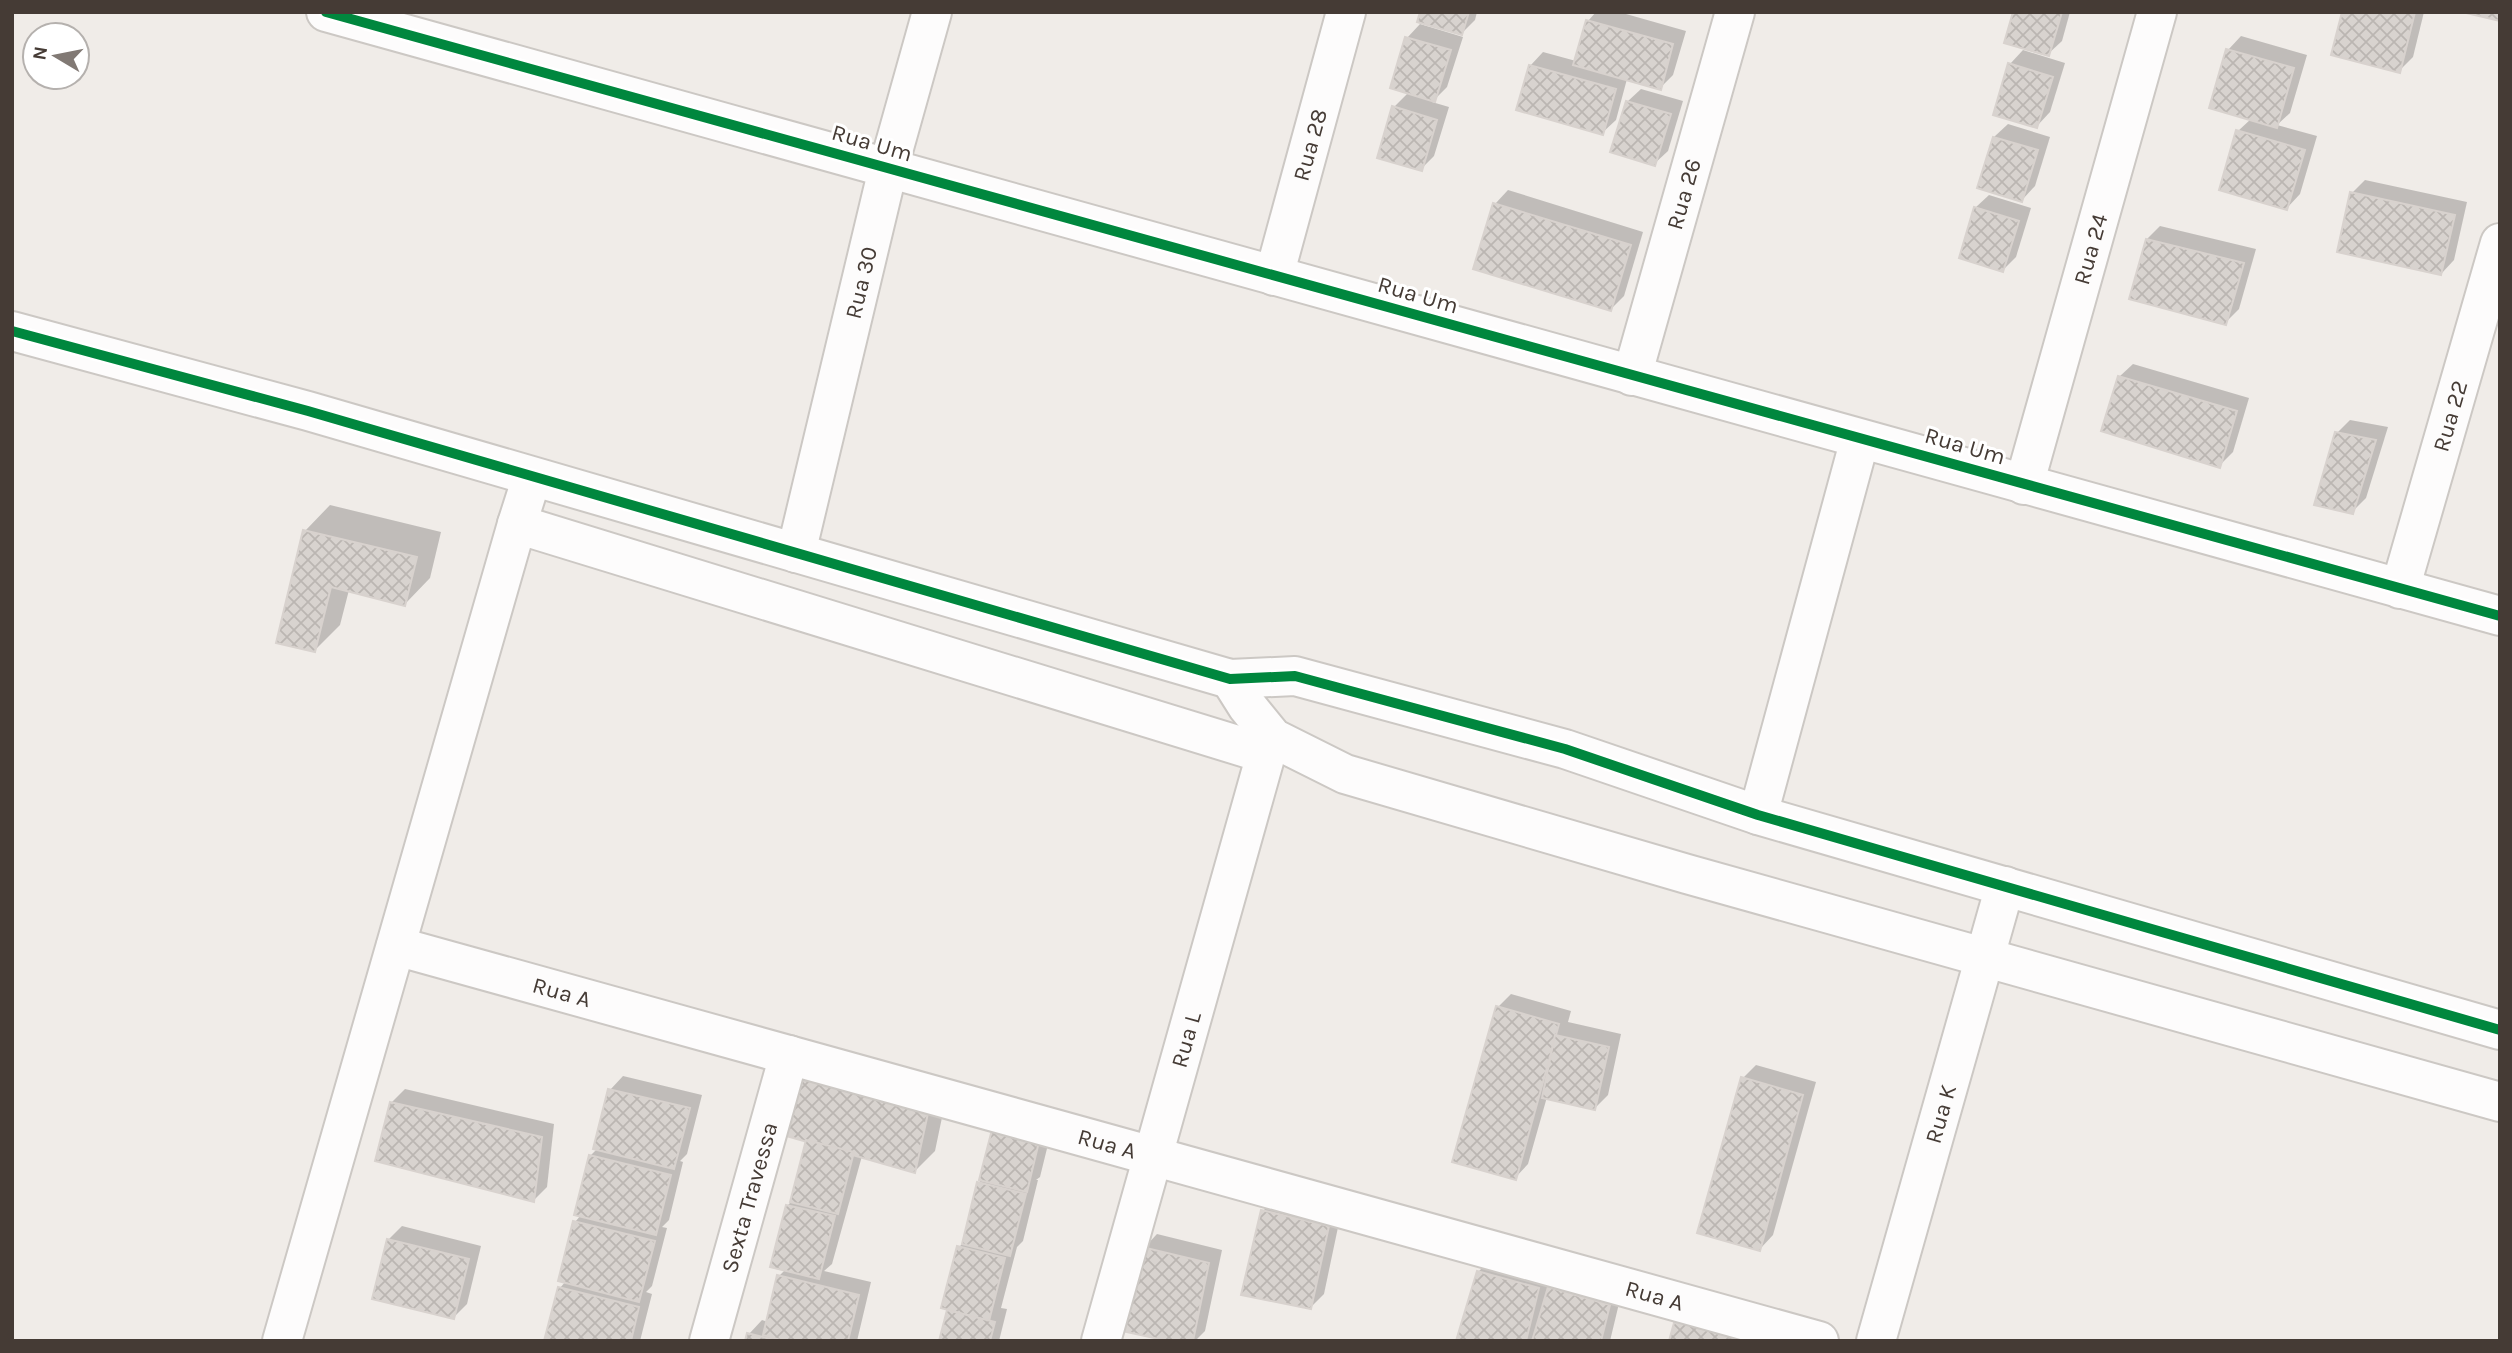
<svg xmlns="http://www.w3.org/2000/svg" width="2512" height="1353" viewBox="0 0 2512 1353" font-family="Karla,sans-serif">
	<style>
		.shadow { fill: #0003 }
		.building { fill: url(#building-cross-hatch); stroke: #d8d2ce; stroke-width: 2 }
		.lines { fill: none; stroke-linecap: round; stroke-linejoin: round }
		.minor-casing { stroke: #ccc8c4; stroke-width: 42 }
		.tertiary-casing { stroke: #ccc8c4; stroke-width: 42 }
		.minor { stroke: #fdfcfc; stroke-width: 38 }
		.tertiary { stroke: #fdfcfc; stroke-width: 38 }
		.cycleway-casing { stroke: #fff; stroke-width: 15 }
		.cycleway { stroke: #00873e; stroke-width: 10 }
		.labels { text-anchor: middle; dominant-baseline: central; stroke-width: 6; stroke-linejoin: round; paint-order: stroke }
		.street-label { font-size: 23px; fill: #453b35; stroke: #fff }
	</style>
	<defs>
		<pattern id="building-cross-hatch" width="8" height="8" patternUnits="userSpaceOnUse" patternTransform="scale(1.75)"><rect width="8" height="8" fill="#d8d3cf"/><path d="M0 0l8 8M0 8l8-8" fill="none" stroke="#bbb6b2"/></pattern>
	</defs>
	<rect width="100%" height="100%" fill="#f0ece8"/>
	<!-- shadow -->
	<g class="shadow">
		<polygon points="1422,12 1477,12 1475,20 1462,33"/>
		<polygon points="1596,12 1619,12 1686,31 1673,75 1660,88 1627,79 1616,120 1602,133 1530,66 1543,52 1576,61 1588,21"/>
		<polygon points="2015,12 2070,12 2062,41 2048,54"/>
		<polygon points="2344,12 2424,12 2413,57 2399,71"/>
		<polygon points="1420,24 1463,37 1447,87 1432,102 1449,107 1434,156 1421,169 1394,107 1409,92 1407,38"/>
		<polygon points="2241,36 2307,55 2290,113 2277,125 2317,136 2300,194 2287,208 2238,131 2251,119 2228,50"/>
		<polygon points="2023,50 2065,63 2050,112 2037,126 2010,64"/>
		<polygon points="1641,89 1683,101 1668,151 1654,164 1627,102"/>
		<polygon points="2008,124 2050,137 2035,186 2022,200 1994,137"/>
		<polygon points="2365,180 2467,202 2454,260 2441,274 2352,193"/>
		<polygon points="1508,190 1643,232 1624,296 1611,309 1495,204"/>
		<polygon points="1989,195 2031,208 2016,257 2003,270 1975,208"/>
		<polygon points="2160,226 2256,249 2239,309 2225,323 2147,239"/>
		<polygon points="2133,364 2249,398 2233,452 2219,466 2119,377"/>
		<polygon points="2350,420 2388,427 2366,498 2352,512 2337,433"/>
		<polygon points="330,505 441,532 430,578 405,604 349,590 340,625 315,650 305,531"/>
		<polygon points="1511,994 1571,1011 1568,1022 1621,1034 1608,1095 1595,1108 1547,1097 1528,1164 1515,1178 1498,1007"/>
		<polygon points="1756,1065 1816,1082 1773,1235 1760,1249 1743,1078"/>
		<polygon points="623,1076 702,1095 687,1154 680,1161 683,1162 669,1220 662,1227 667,1228 652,1286 646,1292 652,1294 640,1341 546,1341 560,1288 566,1281 575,1222 581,1215 591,1155 598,1148 610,1090"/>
		<polygon points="949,1084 935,1151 915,1171 862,1156 832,1264 824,1271 871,1282 857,1341 747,1341 749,1334 762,1320 768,1322 779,1276 786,1269 788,1205 792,1201 808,1140"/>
		<polygon points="405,1089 554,1124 547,1187 534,1200 392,1102"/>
		<polygon points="1055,1116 1040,1177 1036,1180 1038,1180 1023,1241 1017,1247 1001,1308 1007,1309 999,1341 941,1341 949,1308 959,1247 964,1242 996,1119"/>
		<polygon points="1276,1197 1341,1213 1324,1294 1311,1307 1263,1211"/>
		<polygon points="402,1226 481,1246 467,1304 454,1317 389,1239"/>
		<polygon points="1157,1234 1222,1250 1205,1331 1195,1341 1176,1341 1144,1248"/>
		<polygon points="1492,1258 1552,1275 1548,1289 1563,1275 1622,1291 1610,1341 1458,1341 1479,1271"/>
	</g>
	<!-- building -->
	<g class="building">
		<polygon points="1420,12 1469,12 1462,35 1417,22"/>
		<polygon points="2013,12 2062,12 2049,56 2004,43"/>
		<polygon points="2342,12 2415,12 2400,73 2331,55"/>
		<polygon points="2462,12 2500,12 2500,21"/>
		<polygon points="1586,20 1673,44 1661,90 1573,65"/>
		<polygon points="1405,37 1451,50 1435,102 1390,88"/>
		<polygon points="2226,49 2294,68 2277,128 2209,108"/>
		<polygon points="2008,63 2053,77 2037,128 1993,115"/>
		<polygon points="1529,65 1616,89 1603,135 1516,110"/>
		<polygon points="1626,101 1671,114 1655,166 1610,152"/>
		<polygon points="1392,106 1437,120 1422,171 1377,158"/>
		<polygon points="2236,130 2305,150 2287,210 2219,190"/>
		<polygon points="1993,137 2038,150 2022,202 1977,188"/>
		<polygon points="2350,192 2455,215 2441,275 2337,252"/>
		<polygon points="1493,203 1631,245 1611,311 1473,269"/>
		<polygon points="1974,207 2019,221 2003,272 1959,258"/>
		<polygon points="2146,239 2244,263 2226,325 2129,299"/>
		<polygon points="2118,376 2237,411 2220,468 2101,431"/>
		<polygon points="2335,432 2376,440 2353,514 2314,505"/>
		<polygon points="303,530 417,557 405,606 331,587 315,652 276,643"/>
		<polygon points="1496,1006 1559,1024 1516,1180 1452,1162"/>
		<polygon points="1555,1035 1609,1047 1595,1110 1542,1098"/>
		<polygon points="794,1066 930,1104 915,1173 776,1133"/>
		<polygon points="1741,1077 1803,1095 1760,1251 1697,1233"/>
		<polygon points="608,1089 690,1108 674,1169 593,1149"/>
		<polygon points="390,1102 542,1137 534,1202 375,1161"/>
		<polygon points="995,1118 1042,1129 1027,1192 979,1180"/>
		<polygon points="806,1140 854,1152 838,1214 790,1202"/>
		<polygon points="589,1155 671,1175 656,1235 574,1215"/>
		<polygon points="977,1182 1026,1194 1010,1256 962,1244"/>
		<polygon points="786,1205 835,1216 819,1279 770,1267"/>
		<polygon points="1261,1210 1329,1226 1311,1309 1241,1295"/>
		<polygon points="573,1221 655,1241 639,1302 558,1281"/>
		<polygon points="387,1239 469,1259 454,1319 372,1299"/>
		<polygon points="957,1246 1005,1258 989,1321 941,1308"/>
		<polygon points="1142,1247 1209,1263 1193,1341 1168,1341 1122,1331"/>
		<polygon points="1477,1271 1539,1288 1526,1341 1456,1341"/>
		<polygon points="777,1275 859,1295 848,1341 784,1341 763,1335"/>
		<polygon points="558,1287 639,1307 631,1341 544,1341"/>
		<polygon points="1548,1287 1610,1305 1601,1341 1532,1341"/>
		<polygon points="947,1310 995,1322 990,1341 939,1341"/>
		<polygon points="1677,1312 1740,1329 1736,1341 1669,1341"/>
		<polygon points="747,1333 779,1341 745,1341"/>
	</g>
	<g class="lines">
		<!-- minor casing -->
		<g class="minor-casing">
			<g id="minor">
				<polyline points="326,12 2500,616"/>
				<path id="s1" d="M 1274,276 L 1346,12"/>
				<path id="s2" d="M 1632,376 L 1735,12"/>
				<path id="s3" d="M 2024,485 L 2157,12"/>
				<polyline points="517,524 1266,754"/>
				<path id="s4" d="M 796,553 L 888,169 L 932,12"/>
				<path id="s5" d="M 2400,589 L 2500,243"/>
				<polyline points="1758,815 1860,439"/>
				<path id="s6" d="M 396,946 L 1819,1341"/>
				<polyline points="282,1341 517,524 532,477"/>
				<path id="s7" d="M 709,1341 L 789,1055"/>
				<path id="s8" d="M 1101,1341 L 1266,754 L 1273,738"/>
				<path id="s9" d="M 1876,1341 L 2005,886"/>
			</g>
		</g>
		<!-- tertiary casing -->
		<g class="tertiary-casing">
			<g id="tertiary">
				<polyline points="12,331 308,411 1230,679 1295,676 1565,749 1758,815 2500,1030"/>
				<polyline points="1230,679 1247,706 1273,738 1345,774 1687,874 2500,1102"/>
			</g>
		</g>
		<!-- minor -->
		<use href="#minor" class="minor"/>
		<!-- tertiary -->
		<use href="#tertiary" class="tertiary"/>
		<!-- cycleway casing -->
		<g class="cycleway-casing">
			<g id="cycleway">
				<polyline points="326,12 2500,616"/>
				<polyline points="12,331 308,411 1230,679 1295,676 1565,749 1758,815 2500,1030"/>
			</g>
		</g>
		<!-- cycleway -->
		<use href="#cycleway" class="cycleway"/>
	</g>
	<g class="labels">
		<!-- street labels -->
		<g class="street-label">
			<text transform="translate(872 143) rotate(16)">Rua Um</text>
			<text stroke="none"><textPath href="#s1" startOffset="136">Rua 28</textPath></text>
			<text stroke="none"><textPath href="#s2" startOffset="189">Rua 26</textPath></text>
			<text stroke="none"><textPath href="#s3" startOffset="245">Rua 24</textPath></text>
			<text stroke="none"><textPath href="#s4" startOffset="278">Rua 30</textPath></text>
			<text transform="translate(1418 295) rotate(16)">Rua Um</text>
			<text stroke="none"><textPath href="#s5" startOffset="180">Rua 22</textPath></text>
			<text transform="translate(1965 446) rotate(16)">Rua Um</text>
			<text stroke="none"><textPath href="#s6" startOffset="172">Rua A</textPath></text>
			<text stroke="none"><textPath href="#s8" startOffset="313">Rua L</textPath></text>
			<text stroke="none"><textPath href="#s9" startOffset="236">Rua K</textPath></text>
			<text stroke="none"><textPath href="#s6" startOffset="738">Rua A</textPath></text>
			<text stroke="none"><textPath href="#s7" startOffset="149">Sexta Travessa</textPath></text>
			<text stroke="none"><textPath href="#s6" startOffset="1306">Rua A</textPath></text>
		</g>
	</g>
	<!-- border -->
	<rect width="2512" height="1353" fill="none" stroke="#453b35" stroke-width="28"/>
	<!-- north arrow -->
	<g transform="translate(56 56) rotate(280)"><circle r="33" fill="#ffffff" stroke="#b5b1ae" stroke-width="2"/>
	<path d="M0-5L12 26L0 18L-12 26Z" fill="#817974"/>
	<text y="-10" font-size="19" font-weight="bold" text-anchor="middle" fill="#453b35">N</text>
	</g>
</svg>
